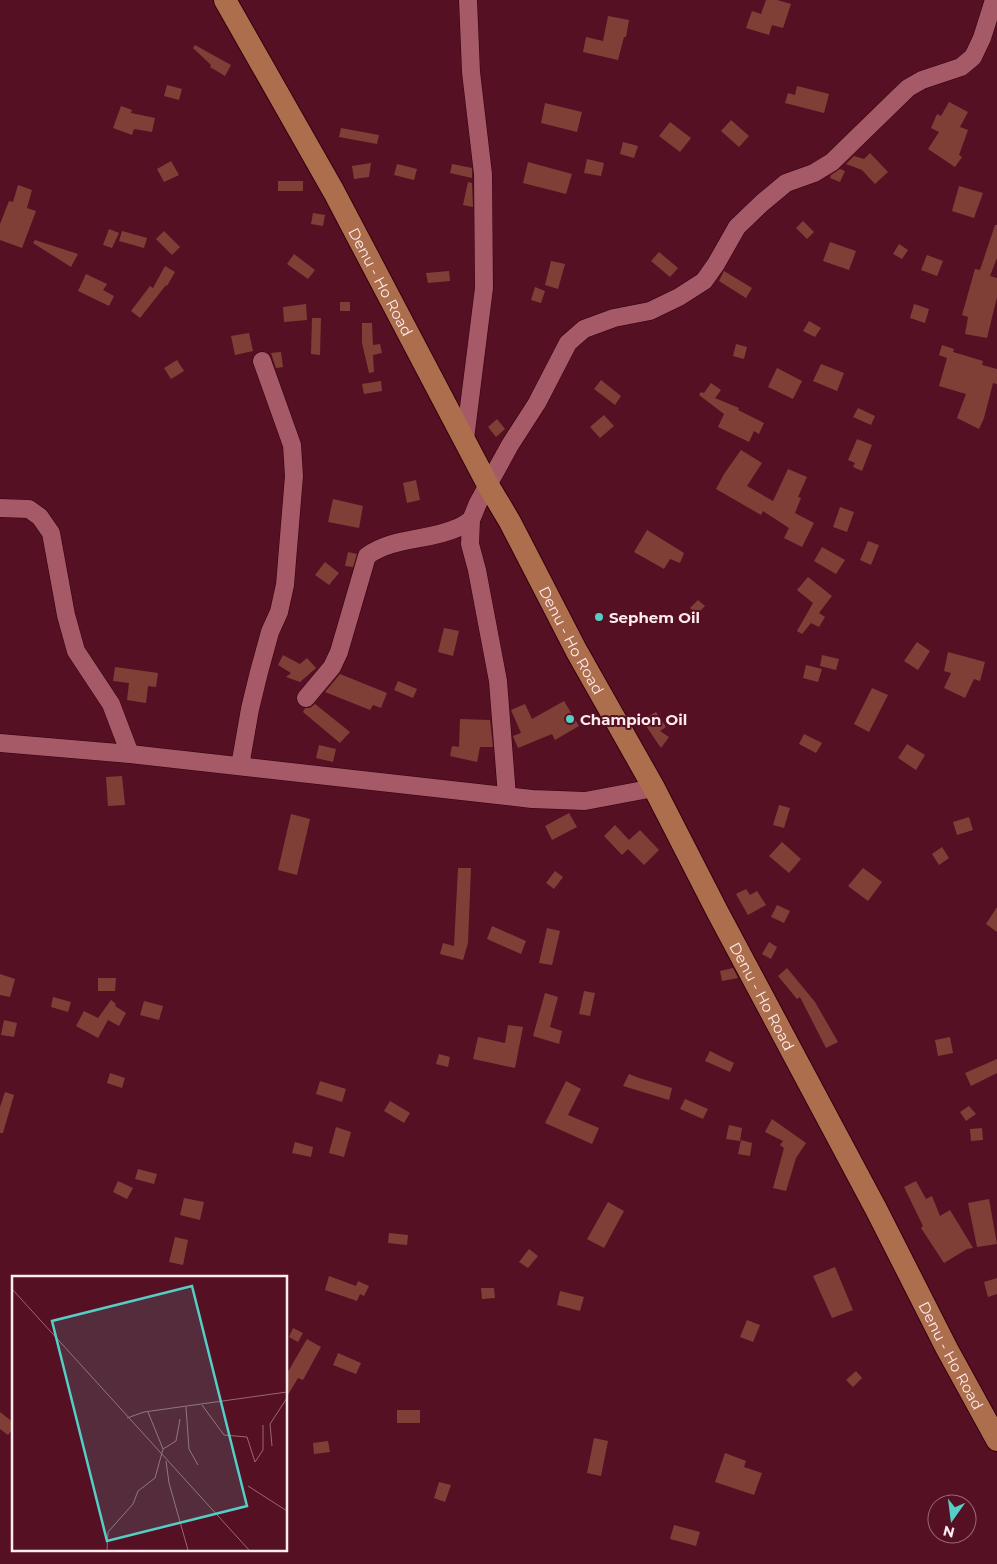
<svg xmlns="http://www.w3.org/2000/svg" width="997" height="1564" viewBox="0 0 997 1564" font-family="Montserrat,sans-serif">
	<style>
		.building { fill: #803f36 }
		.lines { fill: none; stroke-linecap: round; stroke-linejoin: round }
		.minor-casing { stroke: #32000e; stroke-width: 19 }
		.major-casing { stroke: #32000e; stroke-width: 24 }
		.minor { stroke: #a65a68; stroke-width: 18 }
		.major { stroke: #ac6e4c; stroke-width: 22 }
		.poi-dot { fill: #55cec6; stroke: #551023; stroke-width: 2 }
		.labels { text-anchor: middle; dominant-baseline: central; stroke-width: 4; stroke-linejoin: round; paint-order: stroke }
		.street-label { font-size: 15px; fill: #feebed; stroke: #551023 }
		.poi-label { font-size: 15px; font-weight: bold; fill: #feebed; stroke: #551023; text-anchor: start }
		.inset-road { fill: none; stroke: #996874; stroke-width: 1 }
		.view { fill: #55cec6; fill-opacity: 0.15; stroke: #55cec6; stroke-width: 2.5 }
		.inset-edge { fill: none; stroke: #feebed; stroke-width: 2.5 }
	</style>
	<rect width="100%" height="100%" fill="#551023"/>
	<!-- building -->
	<g class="building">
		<polygon points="766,0 777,0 791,4 783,28 772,25 769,35 746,28 752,11 761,14"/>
		<polygon points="608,16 629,20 626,37 624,37 618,60 583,52 586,37 603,41"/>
		<polygon points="195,45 231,65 225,76 210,67 211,65 193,48"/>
		<polygon points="167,85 182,89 179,100 164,96"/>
		<polygon points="797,86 829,94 824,113 785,103 788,93 795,95"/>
		<polygon points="949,102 968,112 960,127 968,130 959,155 962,157 955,167 928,149 939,132 931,128 937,114 941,116"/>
		<polygon points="545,103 582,112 577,132 541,123"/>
		<polygon points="121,106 132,110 131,113 155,118 152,132 134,129 132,135 113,128"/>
		<polygon points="731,120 749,136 739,147 721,131"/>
		<polygon points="670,122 691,138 680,152 659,136"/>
		<polygon points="341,128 379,135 377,144 339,137"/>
		<polygon points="623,142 638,146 634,158 620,154"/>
		<polygon points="870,153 888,172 875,184 862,170 846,164 854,156 864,159"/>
		<polygon points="587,159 604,163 601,176 584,173"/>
		<polygon points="171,161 179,175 164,182 157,169"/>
		<polygon points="528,162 572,174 566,194 523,183"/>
		<polygon points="371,163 369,177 354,179 352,166"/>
		<polygon points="397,164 417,169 414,180 394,175"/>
		<polygon points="452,164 472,168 472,178 450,173"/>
		<polygon points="840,169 845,171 840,182 830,178 831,175"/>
		<rect x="278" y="181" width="25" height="10"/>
		<polygon points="468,182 472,183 473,207 463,205"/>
		<polygon points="18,185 32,190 27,208 36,211 22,248 0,240 0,224 9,201 13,202"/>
		<polygon points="959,186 983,193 974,218 952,211"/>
		<polygon points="313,213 325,215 323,226 311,224"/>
		<polygon points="803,221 814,232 807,239 796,228"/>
		<polygon points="995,225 997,225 997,258 990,276 997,278 997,297 987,338 965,334 968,317 962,315 975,269 980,270"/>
		<polygon points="109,229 119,233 112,248 103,245"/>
		<polygon points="122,231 147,238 144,248 119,241"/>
		<polygon points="164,231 180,247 172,255 156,239"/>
		<polygon points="35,240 78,254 71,267 33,243"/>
		<polygon points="830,242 856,251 849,270 823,261"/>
		<polygon points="899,244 908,250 902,259 893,254"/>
		<polygon points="659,252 678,268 670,277 651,261"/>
		<polygon points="294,254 315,270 308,279 287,264"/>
		<polygon points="927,255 943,261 937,276 921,270"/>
		<polygon points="551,261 565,264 558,289 545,285"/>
		<polygon points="165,266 175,272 167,286 166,285 140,318 131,311 150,286 153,288"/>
		<polygon points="449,271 450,281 428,283 426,273"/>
		<polygon points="724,271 752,288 746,298 719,281"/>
		<polygon points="86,274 107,284 103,290 114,296 109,306 78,291"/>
		<polygon points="535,287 545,291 541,303 531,300"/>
		<rect x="340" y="302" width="10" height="9"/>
		<polygon points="306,304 307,320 284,322 283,307"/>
		<polygon points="914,304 929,309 925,323 910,318"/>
		<polygon points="312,318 321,318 320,355 311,354"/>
		<polygon points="809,321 821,328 815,337 803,331"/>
		<polygon points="362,323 372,323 373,345 380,344 382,353 373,355 374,372 369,373 362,343"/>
		<polygon points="249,333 253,351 235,355 231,336"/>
		<polygon points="736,344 747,347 744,359 733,356"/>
		<polygon points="942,345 954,349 953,352 983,361 982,365 997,369 997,384 993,383 984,418 979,429 957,418 966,394 939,386 947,358 939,355"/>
		<polygon points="281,352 283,367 276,368 271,353"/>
		<polygon points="177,360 184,371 171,379 164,368"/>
		<polygon points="821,364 844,373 837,391 813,381"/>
		<polygon points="777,368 802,381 793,399 768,387"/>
		<polygon points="601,380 621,396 615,405 594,389"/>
		<polygon points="381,381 382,391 364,394 362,384"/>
		<polygon points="711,383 721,390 715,398 739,408 738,410 764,423 759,434 754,431 749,442 718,427 724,414 699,395 701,392 704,393"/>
		<polygon points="858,408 875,416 871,425 853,417"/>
		<polygon points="604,415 614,426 600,438 590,427"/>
		<polygon points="497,419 505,429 496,437 488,427"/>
		<polygon points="857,439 872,445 862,471 853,467 855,463 848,460"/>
		<polygon points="741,450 762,463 747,486 773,501 788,469 807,477 798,497 801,498 795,513 814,523 802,547 784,538 789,528 763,511 761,515 716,489 724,474"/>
		<polygon points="416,480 420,500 407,503 403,483"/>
		<polygon points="333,499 363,506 359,528 328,522"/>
		<polygon points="840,507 854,512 847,532 833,527"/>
		<polygon points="647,530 684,553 680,563 670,559 664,569 634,552"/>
		<polygon points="868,541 879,545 871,565 860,560"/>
		<polygon points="822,547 845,560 836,574 814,561"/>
		<polygon points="348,552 357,554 353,567 345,566"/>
		<polygon points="325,562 339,573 329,585 315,575"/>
		<polygon points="808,577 832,596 819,613 825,617 819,627 811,623 802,634 797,631 813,603 797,590"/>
		<polygon points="698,600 705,606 697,614 690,608"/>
		<polygon points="444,628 459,631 453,656 438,652"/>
		<polygon points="917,642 930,651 918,670 904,661"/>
		<polygon points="948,652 985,662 980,681 974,679 965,698 944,688 951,673 944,671"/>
		<polygon points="283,655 300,664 307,658 316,668 300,682 286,677 291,673 278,665"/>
		<polygon points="822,655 839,659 836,670 820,666"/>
		<polygon points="806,665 822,669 818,682 803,678"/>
		<polygon points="115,667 158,673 156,687 148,686 146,703 127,700 129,683 113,681"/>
		<polygon points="340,674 387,693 381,708 373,705 370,710 325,692"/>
		<polygon points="398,681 417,689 413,698 394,690"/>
		<polygon points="872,688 888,695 869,732 854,724"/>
		<polygon points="564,701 579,726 555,740 552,734 518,748 513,736 521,733 511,710 525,704 532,719"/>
		<polygon points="315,704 350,732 340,743 303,712 305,708 310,708"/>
		<polygon points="656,712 666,727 660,731 669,737 661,748 642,720"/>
		<polygon points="460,719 490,720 493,747 480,747 477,762 450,756 452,746 459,747"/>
		<polygon points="804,734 822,743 816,753 799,744"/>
		<polygon points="907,744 925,755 916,770 898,758"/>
		<polygon points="319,745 336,749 333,762 316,758"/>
		<polygon points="122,776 125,805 108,806 106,777"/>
		<polygon points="779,805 790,808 784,828 773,825"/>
		<polygon points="569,813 577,827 552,840 545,826"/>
		<polygon points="291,814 310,819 297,875 278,870"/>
		<polygon points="969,817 973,830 957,835 953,822"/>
		<polygon points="615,825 629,840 640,830 659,850 644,865 628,849 622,855 604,836"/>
		<polygon points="782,842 801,859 789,873 769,856"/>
		<polygon points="942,847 949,858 939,865 932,854"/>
		<polygon points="458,868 471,868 468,943 463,960 440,954 443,943 454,946"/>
		<polygon points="863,868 882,882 868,901 848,886"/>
		<polygon points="555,871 563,877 554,889 546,883"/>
		<polygon points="746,889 750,895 757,891 766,905 748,915 736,894"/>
		<polygon points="777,905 790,911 784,923 771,917"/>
		<polygon points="997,907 997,932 986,924"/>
		<polygon points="492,926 526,941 521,954 487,939"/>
		<polygon points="547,928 560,931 552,965 539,963"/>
		<polygon points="769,942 777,947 771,959 762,954"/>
		<polygon points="733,968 738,978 722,981 720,971"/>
		<polygon points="787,968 815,1002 838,1042 826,1048 800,997 797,999 778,976"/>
		<polygon points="0,974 15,979 10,997 0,995"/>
		<polygon points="98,978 116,978 115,991 98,991"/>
		<polygon points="584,991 595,993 590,1016 579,1014"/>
		<polygon points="545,993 558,997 550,1027 562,1031 559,1044 533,1036"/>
		<polygon points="53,997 71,1002 68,1012 51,1007"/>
		<polygon points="111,1000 116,1004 115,1006 126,1013 119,1026 108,1020 98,1038 76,1026 84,1011 98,1018"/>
		<polygon points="144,1001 163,1006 159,1020 140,1015"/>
		<polygon points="4,1020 17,1023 14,1037 1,1035"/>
		<polygon points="508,1025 523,1027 515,1068 473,1059 478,1037 505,1043"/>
		<polygon points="950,1037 953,1053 938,1056 935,1040"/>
		<polygon points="710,1051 734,1063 730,1072 705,1061"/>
		<polygon points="439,1054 450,1057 448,1067 436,1064"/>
		<polygon points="997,1059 997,1073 971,1086 965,1073"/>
		<polygon points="110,1073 125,1078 122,1088 107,1083"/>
		<polygon points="629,1074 639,1078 672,1088 669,1100 623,1086"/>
		<polygon points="320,1081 346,1089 342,1102 316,1094"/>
		<polygon points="566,1081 581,1089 568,1115 599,1128 592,1144 545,1123"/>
		<polygon points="5,1092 14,1095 3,1133 0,1133 0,1107"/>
		<polygon points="685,1099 708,1109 703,1119 680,1109"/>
		<polygon points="390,1101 410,1113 404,1123 384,1111"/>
		<polygon points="969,1106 976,1114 966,1121 960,1112"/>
		<polygon points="772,1119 806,1143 796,1158 786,1191 773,1188 784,1148 780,1145 783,1141 765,1132"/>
		<polygon points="729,1125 742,1128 740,1141 726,1139"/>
		<polygon points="336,1127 351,1132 344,1157 329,1153"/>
		<polygon points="982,1128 983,1140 971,1141 970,1129"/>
		<polygon points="741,1140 752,1143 750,1156 738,1154"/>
		<polygon points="295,1142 313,1147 311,1157 292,1153"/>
		<polygon points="138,1169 157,1174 154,1184 135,1179"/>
		<polygon points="118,1181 133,1188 127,1199 113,1192"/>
		<polygon points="916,1181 926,1199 932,1196 940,1216 950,1210 973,1248 967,1249 944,1263 921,1228 923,1226 904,1187"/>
		<polygon points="184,1198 204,1202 200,1220 180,1215"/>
		<polygon points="989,1199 997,1244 977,1247 968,1203"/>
		<polygon points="608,1202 624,1211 604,1248 587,1239"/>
		<polygon points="389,1233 408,1235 407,1245 388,1243"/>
		<polygon points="175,1237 188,1240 183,1265 169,1262"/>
		<polygon points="529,1249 538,1256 528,1268 519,1262"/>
		<polygon points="835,1267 853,1310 832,1318 813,1276"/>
		<polygon points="329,1276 356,1286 358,1281 369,1286 364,1296 360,1294 357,1301 325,1290"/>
		<polygon points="997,1278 997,1294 988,1297 984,1282"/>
		<polygon points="481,1288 494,1288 495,1298 482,1299"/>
		<polygon points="560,1291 584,1297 580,1311 557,1305"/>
		<polygon points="747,1320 760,1325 753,1342 740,1337"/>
		<polygon points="293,1328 303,1333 298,1342 289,1337"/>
		<polygon points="307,1339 321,1347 303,1380 298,1378 286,1398 286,1375"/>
		<polygon points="338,1353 361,1363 356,1374 333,1365"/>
		<polygon points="856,1371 862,1378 853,1387 846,1380"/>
		<rect x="397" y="1410" width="23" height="13"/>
		<polygon points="0,1412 14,1423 14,1427 8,1435 0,1429"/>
		<polygon points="594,1438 608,1441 601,1476 587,1473"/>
		<polygon points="328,1441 330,1452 314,1454 313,1443"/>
		<polygon points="725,1453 746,1461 744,1467 762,1473 754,1495 715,1482"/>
		<polygon points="439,1482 451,1485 445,1502 434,1498"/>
		<polygon points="674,1525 700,1532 696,1546 670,1539"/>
	</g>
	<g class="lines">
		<!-- minor casing -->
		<g class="minor-casing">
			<g id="minor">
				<polyline points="465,439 484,288 483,174 471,72 468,0"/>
				<polyline points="0,508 29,509 40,517 51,533 66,615 76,651 111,704 130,754"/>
				<path d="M 306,698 L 332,667 L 339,652 L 367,556 C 392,537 429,541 457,528 C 462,526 467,523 471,520"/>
				<polyline points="0,743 130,754 532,799 585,801 654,788"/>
				<polyline points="240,766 250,709 259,672 270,632 279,612 285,585 294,476 292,445 262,361"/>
				<polyline points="507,796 498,681 477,570 470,544 471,520 478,503 510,445 537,403 568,343 584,329 614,318 650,311 679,297 704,281 716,264 737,227 762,203 786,183 814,173 832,162 908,88 922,80 961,67 973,57 982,38 994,0"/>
			</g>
		</g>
		<!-- major casing -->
		<g class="major-casing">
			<g id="major">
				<path id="s1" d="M 225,0 L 334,192 L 488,485 L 510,522 L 576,650 L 654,788 L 717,911 L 876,1209 L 947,1349 L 997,1440"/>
			</g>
		</g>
		<!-- minor -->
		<use href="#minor" class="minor"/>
		<!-- major -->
		<use href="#major" class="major"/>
	</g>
	<!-- markers -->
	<g class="poi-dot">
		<circle cx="599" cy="617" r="5"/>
		<circle cx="570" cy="719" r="5"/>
	</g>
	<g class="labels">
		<!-- street labels -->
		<g class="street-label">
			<text stroke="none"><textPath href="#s1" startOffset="322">Denu - Ho Road</textPath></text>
			<text stroke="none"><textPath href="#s1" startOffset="728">Denu - Ho Road</textPath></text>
			<text stroke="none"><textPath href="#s1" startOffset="1132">Denu - Ho Road</textPath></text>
			<text stroke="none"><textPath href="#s1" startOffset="1538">Denu - Ho Road</textPath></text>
		</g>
		<!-- poi labels -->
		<g class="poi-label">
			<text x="609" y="617">Sephem Oil</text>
			<text x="580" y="719">Champion Oil</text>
		</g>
	</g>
	<!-- overview -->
	<g transform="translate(12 1276)">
		<rect width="275" height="275" fill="#551023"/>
		<path class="inset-road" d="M 0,13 L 237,274M 190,129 L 212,159 L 235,161 L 243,186 L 251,174 L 251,149M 174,131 L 177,173 L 186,189M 115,142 L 132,136 L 275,116M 260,170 L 258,148 L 275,122M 151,173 L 164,165 L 168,143M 154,185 L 157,207 L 176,274M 236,210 L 275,235M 95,274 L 96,256 L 121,228 L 126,215 L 143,202 L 151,173 L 136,136"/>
		<path class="view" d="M 180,10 L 235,230 L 95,265 L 40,45 Z"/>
		<rect width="275" height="275" class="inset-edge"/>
	</g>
	<!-- north arrow -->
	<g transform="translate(952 1519) rotate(194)"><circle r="24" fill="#551023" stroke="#996874"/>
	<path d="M0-4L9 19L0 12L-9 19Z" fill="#55cec6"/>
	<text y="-8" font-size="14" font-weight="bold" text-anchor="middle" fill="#feebed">N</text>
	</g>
</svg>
